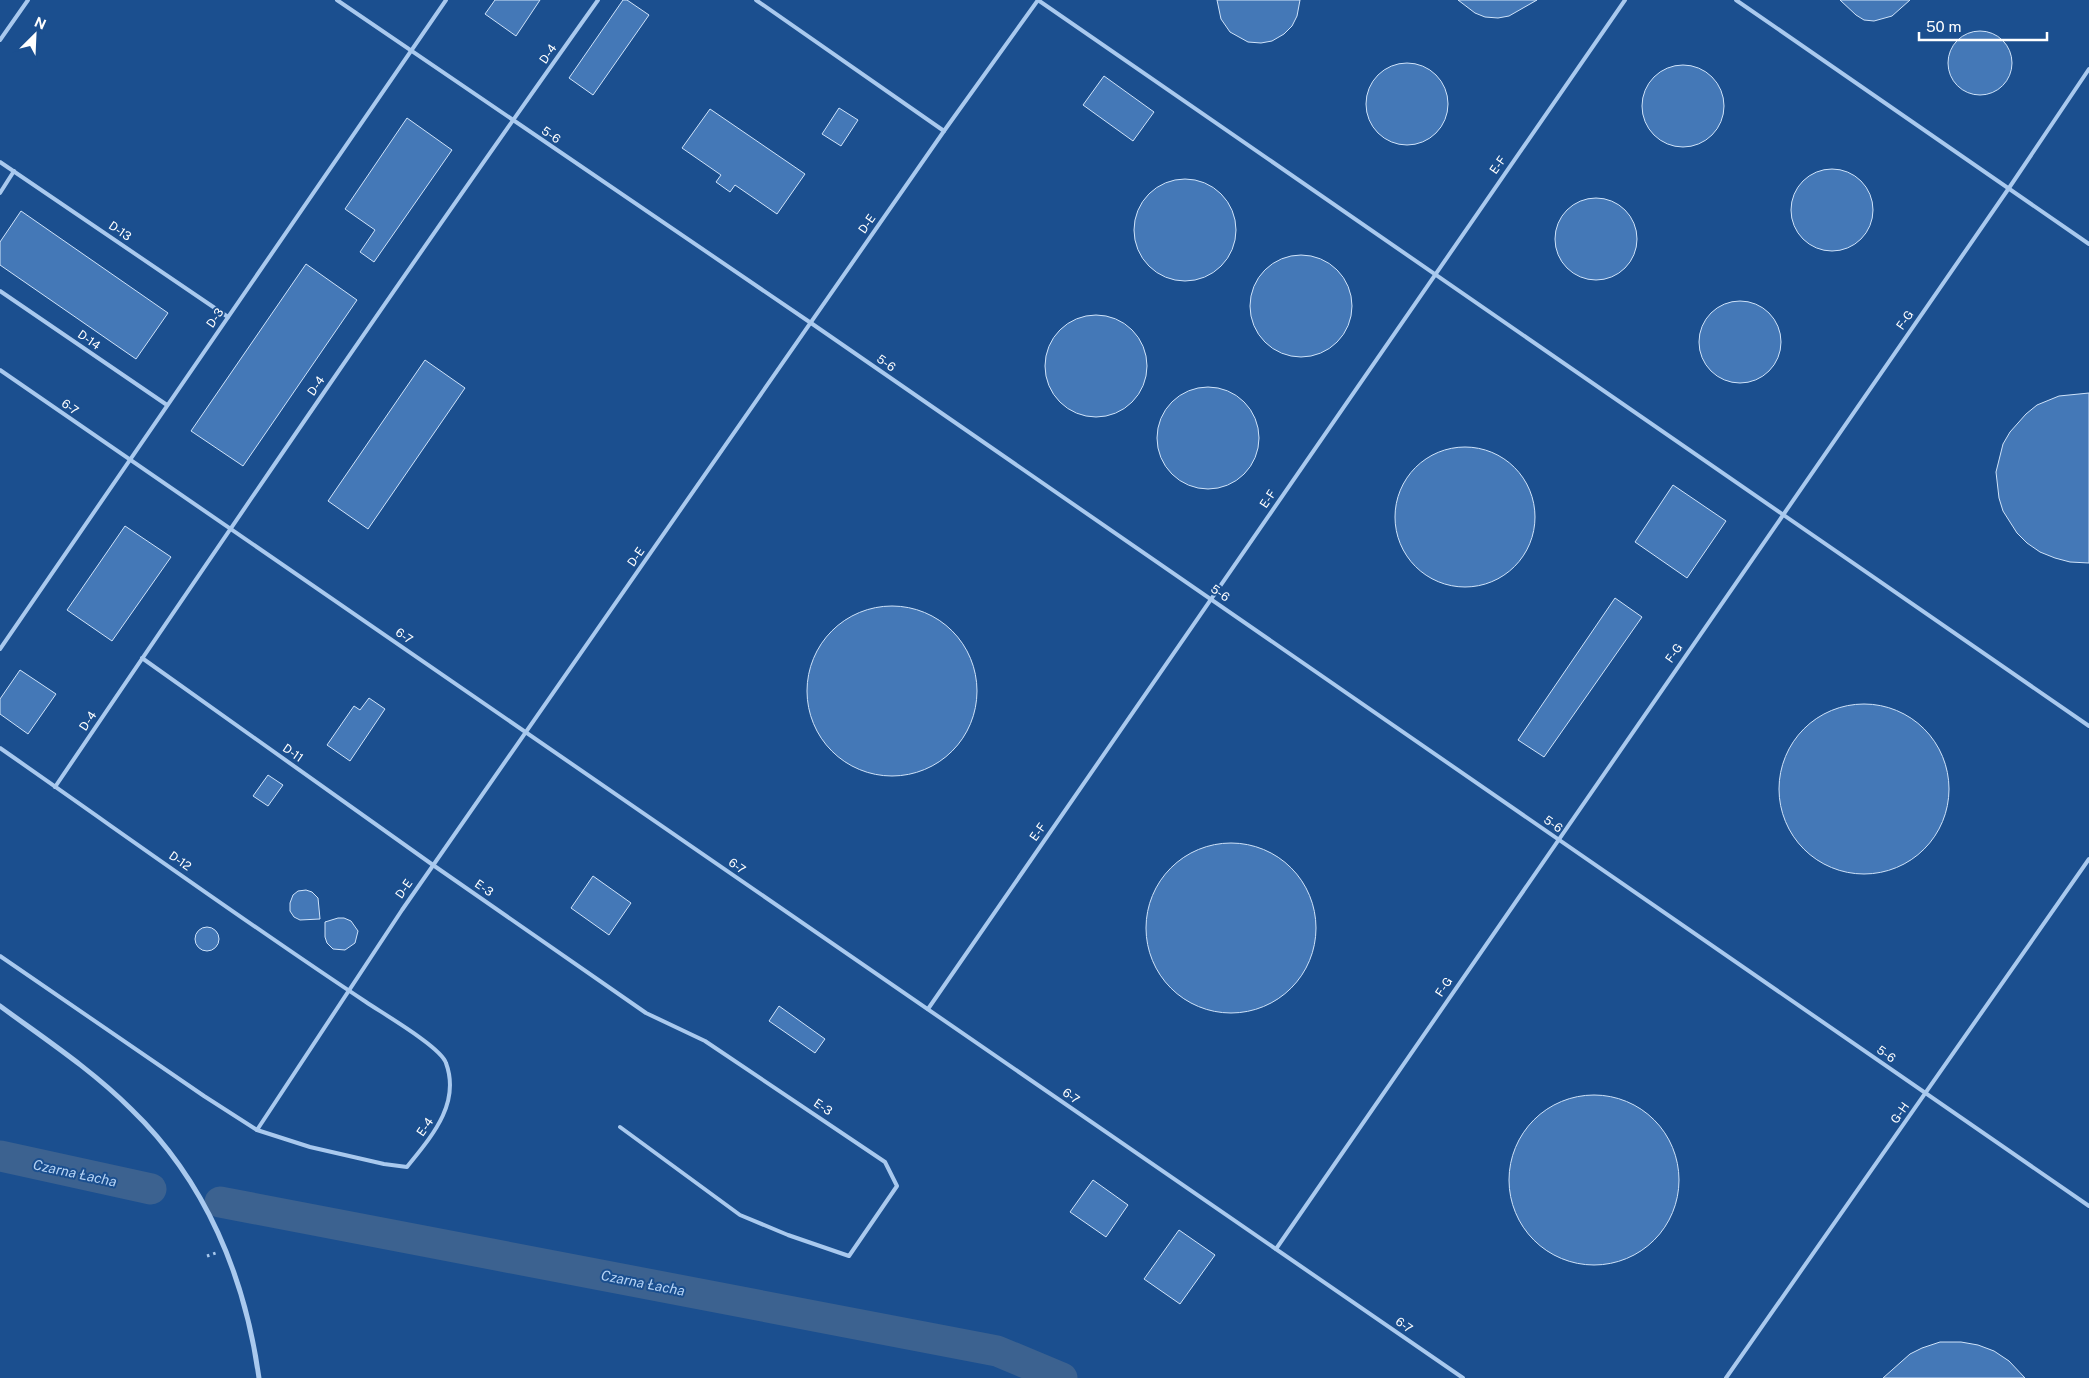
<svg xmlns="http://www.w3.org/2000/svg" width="2089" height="1378" viewBox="0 0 2089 1378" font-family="'Public Sans',sans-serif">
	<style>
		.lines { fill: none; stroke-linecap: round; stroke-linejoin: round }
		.river { stroke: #3c6290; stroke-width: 31 }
		.building { fill: #4478b7; stroke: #cfe3fa }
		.path { stroke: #a9c9ee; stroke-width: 3; stroke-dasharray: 2.5 4; stroke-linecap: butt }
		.lane { stroke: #a9c9ee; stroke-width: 4 }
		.street { stroke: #a9c9ee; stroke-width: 5 }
		.labels { text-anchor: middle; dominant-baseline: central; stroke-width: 4; stroke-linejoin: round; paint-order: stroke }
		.street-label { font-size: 12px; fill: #fff; stroke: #1b4f8f }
		.water-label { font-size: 14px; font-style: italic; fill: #b5d3f5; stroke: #1b4f8f }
	</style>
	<rect width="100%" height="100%" fill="#1b4f8f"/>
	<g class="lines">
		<!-- river -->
		<g class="river">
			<polyline points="0,1156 151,1189"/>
			<polyline points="220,1202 997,1351 1062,1378"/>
		</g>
	</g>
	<!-- building -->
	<g class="building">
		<polygon points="495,0 540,0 516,36 485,14"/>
		<polygon points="623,0 627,0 649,15 593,95 569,78"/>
		<polygon points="1217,0 1300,0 1297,16 1292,26 1284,34 1272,41 1261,43 1248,42 1230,32 1221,19"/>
		<polygon points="1458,0 1537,0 1509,16 1498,18 1485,17 1475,13"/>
		<polygon points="1840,0 1910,0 1892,16 1874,21 1864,20 1856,15"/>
		<circle cx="1980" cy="63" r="32"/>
		<circle cx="1407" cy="104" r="41"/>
		<circle cx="1683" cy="106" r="41"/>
		<polygon points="1104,76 1154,112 1133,141 1083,105"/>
		<polygon points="839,108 858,120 841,146 822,134"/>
		<polygon points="710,109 805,174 777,214 735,185 730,192 716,182 721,175 682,148"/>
		<polygon points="407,118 452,150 374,262 360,252 375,230 345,209"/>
		<circle cx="1832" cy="210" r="41"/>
		<circle cx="1185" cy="230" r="51"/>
		<circle cx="1596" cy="239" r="41"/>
		<polygon points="21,211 168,313 136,359 0,265 0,242"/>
		<circle cx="1301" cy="306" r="51"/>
		<polygon points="306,264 357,300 243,466 191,431"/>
		<circle cx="1740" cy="342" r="41"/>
		<circle cx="1096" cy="366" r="51"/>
		<polygon points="425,360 465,388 368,529 328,501"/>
		<circle cx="1208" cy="438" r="51"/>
		<polygon points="2089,393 2089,563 2070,562 2055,558 2040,552 2027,543 2017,533 2003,511 1999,498 1996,472 2003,444 2010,432 2026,414 2037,405 2059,396"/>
		<circle cx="1465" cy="517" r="70"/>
		<polygon points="1673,485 1726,521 1687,578 1635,542"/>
		<polygon points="125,526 171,557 112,641 67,610"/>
		<polygon points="1615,598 1642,617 1544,757 1518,740"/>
		<circle cx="892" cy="691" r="85"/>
		<polygon points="20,670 56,694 28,734 0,714 0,699"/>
		<polygon points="369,698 385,709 350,761 327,745 354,706 360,710"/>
		<circle cx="1864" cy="789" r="85"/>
		<polygon points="268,775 283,785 268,806 253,796"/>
		<circle cx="1231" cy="928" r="85"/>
		<polygon points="593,876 631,903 609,935 571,908"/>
		<polygon points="306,890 312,892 318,898 320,919 300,920 294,917 290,911 290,903 293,895 298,891"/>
		<polygon points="338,918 344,918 351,921 358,931 355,943 345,950 333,949 327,943 325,937 325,922"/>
		<circle cx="207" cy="939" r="12"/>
		<polygon points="779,1006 825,1039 815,1053 769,1021"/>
		<circle cx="1594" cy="1180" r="85"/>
		<polygon points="1093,1180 1128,1205 1106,1237 1070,1212"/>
		<polygon points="1179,1230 1215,1255 1180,1304 1144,1279"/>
		<polygon points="1940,1342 1961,1342 1978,1345 1994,1351 2009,1361 2025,1378 1883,1378 1910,1354 1922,1348"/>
	</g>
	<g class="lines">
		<!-- path -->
		<polyline class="path" points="207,1256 216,1253"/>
		<!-- lane -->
		<g class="lane">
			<polyline points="337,0 811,323 2089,1206"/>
			<polyline points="756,0 944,131"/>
			<polyline points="1038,0 2089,726"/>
			<polyline points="1736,0 2089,244"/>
			<polyline points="0,40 28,0"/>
			<polyline points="0,162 228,317"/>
			<polyline points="0,193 14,171"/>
			<polyline points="0,291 167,405"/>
			<polyline points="0,370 1463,1378"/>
			<polyline points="0,649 446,0"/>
			<polyline points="142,658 433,865 646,1013 705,1041 885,1162 897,1186 849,1256 788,1235 740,1215 620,1127"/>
			<path d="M 0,748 C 122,833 242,920 366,1002 C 382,1013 441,1047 446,1063 C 461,1104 431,1137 407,1167 L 384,1164 L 310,1147 L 257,1130 L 204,1096 L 0,956"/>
			<path d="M 55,787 C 234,523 413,260 598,0"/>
			<polyline points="928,1009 1625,0"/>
			<polyline points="257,1130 402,910 944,131 1038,0"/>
			<polyline points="1276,1249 2009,188 2089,69"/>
			<polyline points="1726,1378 2089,859"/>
		</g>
		<!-- street -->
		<path class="street" d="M 0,1006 C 45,1039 92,1070 131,1109 C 206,1181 245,1277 259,1378"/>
	</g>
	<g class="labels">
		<!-- street labels -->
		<g class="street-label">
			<text transform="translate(548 54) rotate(-55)">D-4</text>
			<text transform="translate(551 135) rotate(34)">5-6</text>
			<text transform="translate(1498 165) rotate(-55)">E-F</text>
			<text transform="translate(867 224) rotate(-55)">D-E</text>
			<text transform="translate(120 231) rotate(34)">D-13</text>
			<text transform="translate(215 318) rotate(-55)">D-3</text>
			<text transform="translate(1905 320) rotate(-55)">F-G</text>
			<text transform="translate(89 340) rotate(35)">D-14</text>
			<text transform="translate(886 363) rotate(35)">5-6</text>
			<text transform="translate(316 386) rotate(-55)">D-4</text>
			<text transform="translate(70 407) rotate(35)">6-7</text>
			<text transform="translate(1268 499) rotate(-56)">E-F</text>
			<text transform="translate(636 557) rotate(-55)">D-E</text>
			<text transform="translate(1220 593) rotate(35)">5-6</text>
			<text transform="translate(404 636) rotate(34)">6-7</text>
			<text transform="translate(1674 653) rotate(-55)">F-G</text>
			<text transform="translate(88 721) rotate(-56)">D-4</text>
			<text transform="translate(293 753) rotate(35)">D-11</text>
			<text transform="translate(1553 824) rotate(35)">5-6</text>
			<text transform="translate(1038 832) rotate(-55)">E-F</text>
			<text transform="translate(180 861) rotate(35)">D-12</text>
			<text transform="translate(737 866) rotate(35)">6-7</text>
			<text transform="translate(484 888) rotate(35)">E-3</text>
			<text transform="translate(404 889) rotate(-55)">D-E</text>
			<text transform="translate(1444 987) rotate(-56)">F-G</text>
			<text transform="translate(1886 1054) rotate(35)">5-6</text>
			<text transform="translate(1071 1096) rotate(35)">6-7</text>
			<text transform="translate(823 1107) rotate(34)">E-3</text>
			<text transform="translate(1900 1113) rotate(-55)">G-H</text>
			<text transform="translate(425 1127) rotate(-55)">E-4</text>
			<text transform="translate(1404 1325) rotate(35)">6-7</text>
		</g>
		<!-- water labels -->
		<g class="water-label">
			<text transform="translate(75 1173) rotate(12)">Czarna Łacha</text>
			<text transform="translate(643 1283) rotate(11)">Czarna Łacha</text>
		</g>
	</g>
	<!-- north arrow -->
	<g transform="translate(35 35) rotate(24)" stroke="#1b4f8f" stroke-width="4" paint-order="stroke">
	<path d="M0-4L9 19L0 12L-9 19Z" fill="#ffffff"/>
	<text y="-8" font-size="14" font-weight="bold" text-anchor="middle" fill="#ffffff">N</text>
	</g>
	<!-- scale -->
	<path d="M1919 32v8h128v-8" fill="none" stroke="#ffffff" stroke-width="2.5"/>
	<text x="1926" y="32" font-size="15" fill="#ffffff" stroke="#1b4f8f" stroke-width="4" paint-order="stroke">50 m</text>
</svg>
